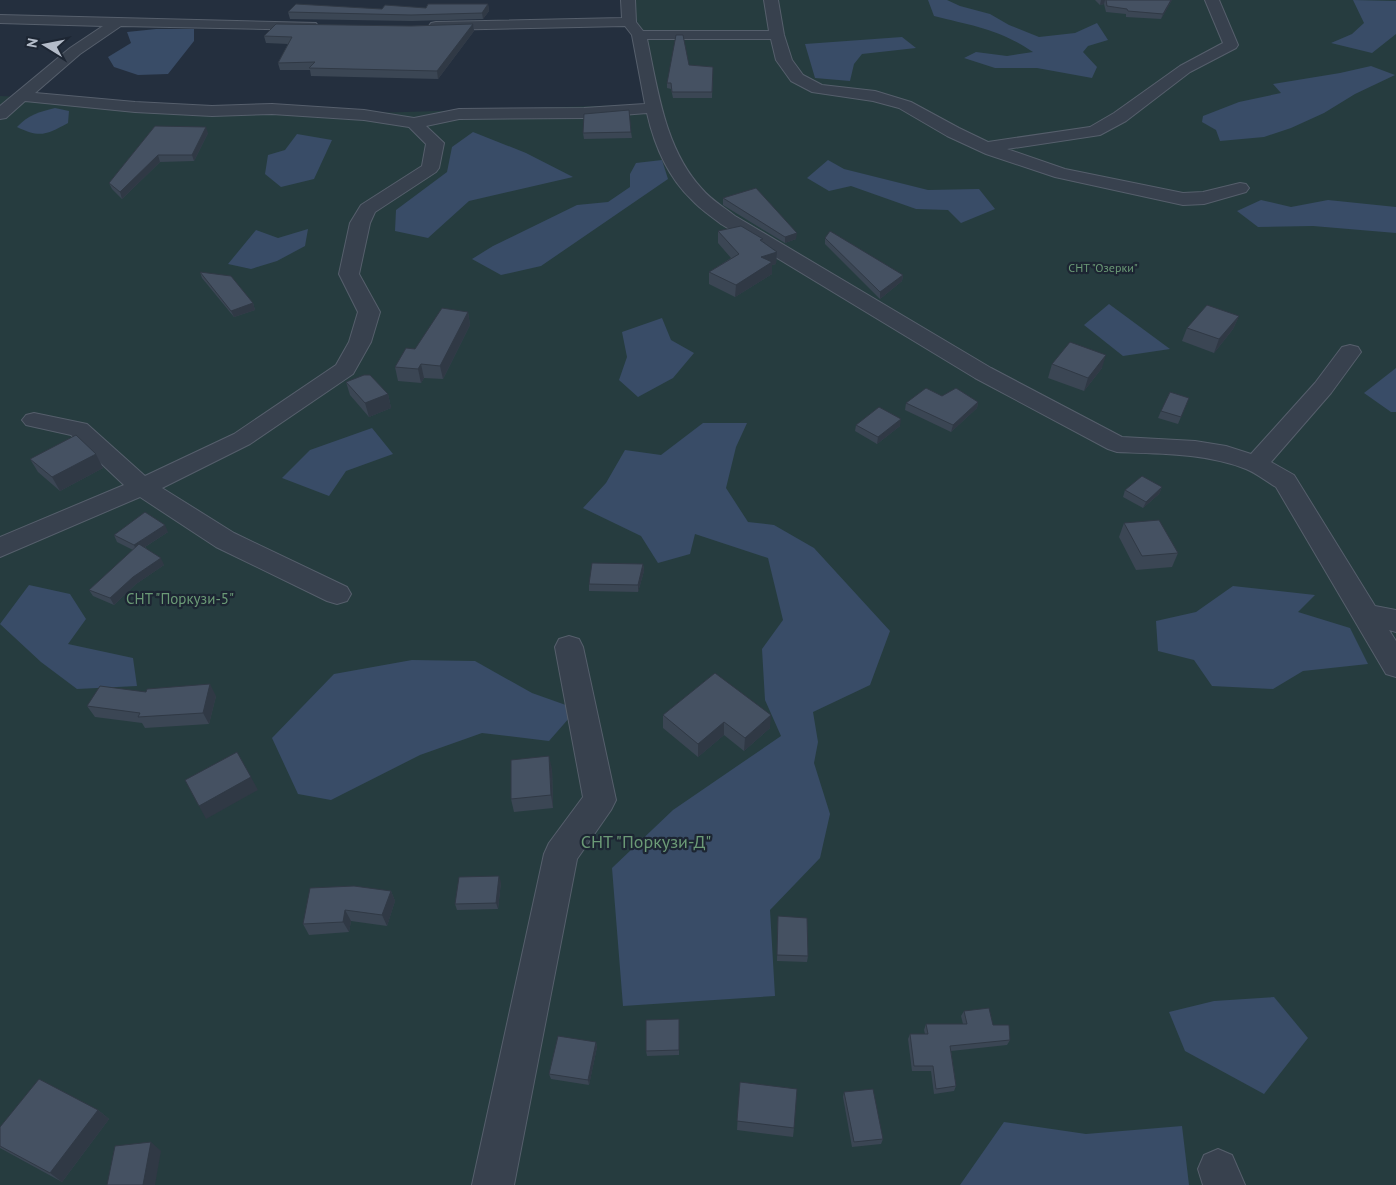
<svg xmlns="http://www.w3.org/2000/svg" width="1396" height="1185" viewBox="0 0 1396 1185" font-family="'PT Sans',sans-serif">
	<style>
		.green { fill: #263c3f }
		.water { fill: #394c67 }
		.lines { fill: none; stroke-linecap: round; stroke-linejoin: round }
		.minor-casing { stroke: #565f6c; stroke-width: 2 }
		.minor { fill: #38414e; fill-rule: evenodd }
		.wall { fill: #3b4654 }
		.shaded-wall { fill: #303945 }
		.building { fill: #455162; stroke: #303945 }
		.labels { text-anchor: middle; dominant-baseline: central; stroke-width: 4.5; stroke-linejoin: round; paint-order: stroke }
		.far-park-label { font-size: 12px; fill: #6b9a76; stroke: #1d2633 }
		.park-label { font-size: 15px; fill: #6b9a76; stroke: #1d2633 }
		.near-park-label { font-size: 18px; fill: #6b9a76; stroke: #1d2633 }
	</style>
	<rect width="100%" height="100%" fill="#242f3e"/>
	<!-- green -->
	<polygon class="green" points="631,0 1396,0 1396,1185 0,1185 0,96 372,113 661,104"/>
	<!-- water -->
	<g class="water">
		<path d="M 928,0 L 947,0 L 960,6 L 990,14 L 1009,25 L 1039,37 L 1075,33 L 1097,23 L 1108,40 L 1088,46 L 1083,52 L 1097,67 L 1092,78 L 1037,68 L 995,68 L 964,58 L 976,52 L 1007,56 L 1033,52 C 999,29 973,26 934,16 Z"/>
		<polygon points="1353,0 1396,1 1396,34 1372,53 1331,43 1352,34 1364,23"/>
		<polygon points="156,29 194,29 194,41 168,74 138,75 114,67 108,57 131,43 127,32"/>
		<polygon points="902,37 916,48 862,54 854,64 850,81 815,78 805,44"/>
		<polygon points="1371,66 1395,75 1355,94 1324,113 1291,128 1264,137 1220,141 1216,130 1202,122 1203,116 1239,102 1281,93 1273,84 1340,73"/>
		<path d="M 55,108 L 69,111 L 68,123 C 46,135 40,138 17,127 C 28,115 39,112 55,108 Z"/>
		<polygon points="473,132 526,153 573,177 469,201 428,238 395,231 396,210 447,172 452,147"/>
		<polygon points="297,134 332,140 314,179 281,187 265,174 268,155 285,150"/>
		<polygon points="662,160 668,179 541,266 501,275 472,259 493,246 577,205 608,202 630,187 630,174 636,163"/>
		<polygon points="828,160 844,169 928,190 979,189 995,209 961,223 948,210 916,209 851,186 829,191 807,178"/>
		<polygon points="1261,200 1291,207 1328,200 1396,207 1396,233 1313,226 1258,227 1237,211"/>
		<polygon points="308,229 305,246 277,261 251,269 228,264 256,230 278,238"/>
		<polygon points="1109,304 1170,349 1123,356 1084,325"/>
		<polygon points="662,318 671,340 694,353 673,378 638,397 619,380 627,357 622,332"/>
		<polygon points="1396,368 1396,412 1391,412 1364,393"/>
		<polygon points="703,423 747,423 736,447 726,488 748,522 774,525 814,548 890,631 870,685 813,712 818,742 814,763 830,814 820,858 770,910 775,996 623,1006 612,868 673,810 781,736 765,700 762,649 783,620 768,558 695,534 690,554 658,563 641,536 583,508 606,483 625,450 661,455"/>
		<polygon points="372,428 393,454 346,471 329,496 282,478 310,450"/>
		<polygon points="29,585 70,594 86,619 68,644 133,658 137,686 77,689 41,662 0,624"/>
		<polygon points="1233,586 1315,595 1298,612 1350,628 1368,664 1303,671 1273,689 1212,686 1194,660 1158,651 1156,621 1196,612"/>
		<polygon points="412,660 475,661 532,693 577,709 549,741 482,733 420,755 331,800 298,794 272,738 334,674"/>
		<polygon points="1274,997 1308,1038 1264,1094 1185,1051 1169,1012 1214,1001"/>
		<polygon points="1004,1122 1086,1134 1182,1126 1189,1185 960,1185"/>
	</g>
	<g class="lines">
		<!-- minor casing -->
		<g class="minor-casing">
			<g id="minor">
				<path d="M 621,0 L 635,0 L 636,22 L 643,31 L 769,31 L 764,0 L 778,0 L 784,35 L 792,60 L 803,75 L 822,85 L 875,91 L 911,102 L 959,128 L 988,142 L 1090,127 L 1114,113 L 1180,66 L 1223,43 L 1205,0 L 1219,0 L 1238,45 L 1236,48 L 1190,72 L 1126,121 L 1100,135 L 1007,149 L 1065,169 L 1183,193 L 1203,192 L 1240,183 L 1246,184 L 1249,188 L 1246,192 L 1204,204 L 1183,205 L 1055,177 L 986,154 L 947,136 L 899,108 L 873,101 L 812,92 L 791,81 L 776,60 L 771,39 L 647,39 C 658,91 665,149 702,189 C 711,200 724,207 735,216 L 991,368 L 1122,437 L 1195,441 L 1226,446 L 1251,454 L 1315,383 L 1342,347 L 1350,345 L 1358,347 L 1361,352 L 1331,393 L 1271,462 L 1294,475 L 1375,606 L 1396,610 L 1396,632 L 1389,630 L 1396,641 L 1396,677 L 1386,674 L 1276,487 C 1266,481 1256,473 1246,469 C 1206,453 1160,454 1117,452 L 1108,449 L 975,378 L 721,224 C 711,216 700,209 691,199 C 668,177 654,144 647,113 L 584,118 L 459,119 L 426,126 L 444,143 L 439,168 L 436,172 L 375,212 L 370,223 L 359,274 L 380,312 L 371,342 L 353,374 L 250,444 L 162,488 L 234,533 L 347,587 L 351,594 L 347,601 L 337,604 L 327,601 L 216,547 L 140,497 L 0,557 L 0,537 L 124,485 L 71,435 L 26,425 L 22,420 L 26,415 L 34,413 L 87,424 L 145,476 L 234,434 L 336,365 L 349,342 L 358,312 L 339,274 L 350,223 L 361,205 L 422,166 L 426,144 L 409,127 L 364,120 L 272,114 L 212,116 L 135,112 L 25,101 L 6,118 L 0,119 L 0,106 L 70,48 L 103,26 L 0,23 L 0,15 L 316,23 L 318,26 L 316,29 L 311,30 L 121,26 L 80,54 L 35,93 L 135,102 L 212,106 L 272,104 L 364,110 L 414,118 L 459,109 L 584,108 L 645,104 L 632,35 L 625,26 L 436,30 L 431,29 L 429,26 L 431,23 L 436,22 L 622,18 Z"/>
				<polygon points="569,636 579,639 583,647 616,800 611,810 577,859 514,1185 472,1185 544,854 549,843 583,797 555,647 559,639"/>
				<polygon points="1218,1149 1232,1155 1245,1185 1203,1185 1198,1169 1204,1155"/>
			</g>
		</g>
		<!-- minor -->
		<use href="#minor" class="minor"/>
	</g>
	<!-- wall -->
	<g class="wall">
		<polygon points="1095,0 1172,0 1161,19 1126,17 1126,14 1106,12 1104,4 1100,5"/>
		<polygon points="488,4 489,11 483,19 412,21 290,19 288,12 426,8"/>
		<polygon points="473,24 474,31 438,79 311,76 310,70 280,70 278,63 288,44 266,43 264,36 411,26"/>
		<polygon points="689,65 713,67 712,98 673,98 671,89 667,88 667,83"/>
		<polygon points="155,126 208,133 194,161 160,162 122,199 112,189 109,183"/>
		<polygon points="631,132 632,138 584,139 583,133"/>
		<polygon points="723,198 796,239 785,243 723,205"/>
		<polygon points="718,231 763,242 777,252 776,264 772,265 772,274 735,297 709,284 709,272 731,258 718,243"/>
		<polygon points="825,238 903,275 902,281 880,299 825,244"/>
		<polygon points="200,272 253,303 255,310 234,317 202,278"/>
		<polygon points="468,312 470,325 443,379 424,378 421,383 398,381 395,367 415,349"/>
		<polygon points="1239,316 1233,329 1214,353 1182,341 1187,328"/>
		<polygon points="1052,364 1102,368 1084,391 1048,378"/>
		<polygon points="346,382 388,394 391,408 369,417 350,395"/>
		<polygon points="942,396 978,402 977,408 951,432 905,410 906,403"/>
		<polygon points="1189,398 1178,424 1158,418 1161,411"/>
		<polygon points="856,425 900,426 877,444 855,431"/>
		<polygon points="96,454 103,468 60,491 38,472 30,459"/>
		<polygon points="1162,487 1159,494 1143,508 1123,497 1125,490"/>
		<polygon points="1124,523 1178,553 1172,567 1136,570 1119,537"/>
		<polygon points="168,532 145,547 164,565 136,584 114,605 93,596 89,590 133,550 117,542 114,535"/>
		<polygon points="643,564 644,571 638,592 589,591 589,584"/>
		<polygon points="715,673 770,728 744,751 724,735 698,757 663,728 663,715"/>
		<polygon points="146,692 216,696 209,724 145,728 142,723 95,717 87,706"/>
		<polygon points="552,769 553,808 514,812 511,799"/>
		<polygon points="501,882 498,909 457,910 455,904"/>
		<polygon points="391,891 395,901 387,926 351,921 349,932 309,935 303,924"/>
		<polygon points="778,916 808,956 807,962 777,961"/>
		<polygon points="964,1011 993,1025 1010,1040 1007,1045 951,1051 956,1086 954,1091 934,1094 931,1071 912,1071 908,1039 910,1034 925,1034 924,1030 926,1024 963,1024 961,1016"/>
		<polygon points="679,1019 679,1055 647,1056 646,1051"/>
		<polygon points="596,1042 597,1047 589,1085 551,1079 549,1074"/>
		<polygon points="740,1082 794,1128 793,1137 737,1130"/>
		<polygon points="844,1092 883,1139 881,1144 852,1147 843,1097"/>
		<polygon points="98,1110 109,1119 62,1182 0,1148 0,1127"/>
	</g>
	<!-- shaded-wall -->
	<g class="shaded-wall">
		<polygon points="1101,0 1105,0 1104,4 1100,5"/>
		<polygon points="1171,0 1172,0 1161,19 1163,14"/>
		<polygon points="488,4 489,11 483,19 482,13"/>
		<polygon points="473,24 474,31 438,79 437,71"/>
		<polygon points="206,127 208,133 194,161 192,155"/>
		<polygon points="158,155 160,162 122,199 120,192"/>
		<polygon points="797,233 796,239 785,243 785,237"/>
		<polygon points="777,252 776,264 772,265 772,274 735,297 736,285 761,257"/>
		<polygon points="903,275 902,281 880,299 880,292"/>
		<polygon points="253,303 255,310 234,317 231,311"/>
		<polygon points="468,312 470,325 443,379 440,366"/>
		<polygon points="1239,316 1233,329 1214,353 1219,339"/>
		<polygon points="1106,355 1102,368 1084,391 1088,378"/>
		<polygon points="421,364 424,378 421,383 418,369"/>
		<polygon points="388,394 391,408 369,417 365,403"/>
		<polygon points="978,402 977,408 951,432 953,425"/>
		<polygon points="901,419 900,426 877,444 878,437"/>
		<polygon points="96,454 103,468 60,491 52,477"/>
		<polygon points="1162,487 1159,494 1143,508 1146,502"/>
		<polygon points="165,525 168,532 137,552 134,545"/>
		<polygon points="161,558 164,565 136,584 114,605 110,598 133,577"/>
		<polygon points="643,564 644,571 638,592 638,585"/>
		<polygon points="210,684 216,696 209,724 203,713"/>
		<polygon points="771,715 770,728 744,751 745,738"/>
		<polygon points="724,722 724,735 698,757 698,744"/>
		<polygon points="549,756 552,769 553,808 551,795"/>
		<polygon points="251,777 258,790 206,819 199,806"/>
		<polygon points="499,876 501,882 498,909 496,903"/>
		<polygon points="391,891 395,901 387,926 382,915"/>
		<polygon points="345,910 351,921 349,932 343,922"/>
		<polygon points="596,1042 597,1047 589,1085 588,1080"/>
		<polygon points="98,1110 109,1119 62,1182 50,1173"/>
		<polygon points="151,1142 161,1151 155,1185 143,1185"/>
	</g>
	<!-- building -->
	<g class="building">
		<polygon points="1106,0 1171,0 1163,14 1128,11 1127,9 1107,6"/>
		<polygon points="296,4 382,9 385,5 426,8 428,4 488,4 482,13 411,15 288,12"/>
		<polygon points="276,24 411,26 473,24 437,71 309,68 315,62 278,63 292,37 264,36"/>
		<polygon points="676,35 683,35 689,65 713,67 712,92 672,92 671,83 667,83"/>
		<polygon points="629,110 631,132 583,133 584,114"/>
		<polygon points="155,126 206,127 192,155 158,155 120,192 109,183"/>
		<polygon points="756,188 797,233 785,237 723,198"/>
		<polygon points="741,226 763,239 760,240 777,252 761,257 772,262 736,285 709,272 739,254 718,231"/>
		<polygon points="830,231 903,275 880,292 825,238"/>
		<polygon points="200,272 231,276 253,303 231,311"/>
		<polygon points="1207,305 1239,316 1219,339 1187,328"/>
		<polygon points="442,308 468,312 440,366 421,364 418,369 395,367 406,348 415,349"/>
		<polygon points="1070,342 1106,355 1088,378 1052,364"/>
		<polygon points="364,375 370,375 388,394 365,403 346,382"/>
		<polygon points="926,388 942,396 956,388 978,402 953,425 906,403"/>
		<polygon points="1170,392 1189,398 1181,417 1161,411"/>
		<polygon points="879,407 901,419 878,437 856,425"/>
		<polygon points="76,435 96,454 52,477 30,459"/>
		<polygon points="1142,476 1162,487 1146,502 1125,490"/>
		<polygon points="145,512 165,525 134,545 114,535"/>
		<polygon points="1159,520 1178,553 1142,556 1124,523"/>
		<polygon points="139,544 161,558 133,577 110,598 89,590"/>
		<polygon points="592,563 643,564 638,585 589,584"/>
		<polygon points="715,673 771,715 745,738 724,722 698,744 663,715"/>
		<polygon points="210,684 203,713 138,717 140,713 87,706 100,686 146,692 147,689"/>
		<polygon points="237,752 251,777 199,806 185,780"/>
		<polygon points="549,756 551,795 511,799 511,760"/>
		<polygon points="499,876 496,903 455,904 459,877"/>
		<polygon points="354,886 391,891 382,915 345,910 343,922 303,924 310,888"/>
		<polygon points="778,916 807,918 808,956 777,955"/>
		<polygon points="989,1008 993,1025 1009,1025 1010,1040 950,1046 956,1086 936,1089 933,1066 914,1066 910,1034 928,1034 926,1024 967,1024 964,1011"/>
		<polygon points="679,1019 679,1050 646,1051 646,1020"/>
		<polygon points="558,1036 596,1042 588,1080 549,1074"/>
		<polygon points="39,1079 98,1110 50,1173 0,1146 0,1127"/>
		<polygon points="740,1082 797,1089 794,1128 737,1121"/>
		<polygon points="873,1089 883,1139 854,1142 844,1092"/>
		<polygon points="151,1142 143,1185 107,1185 115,1146"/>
	</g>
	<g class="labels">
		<!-- far-park labels -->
		<g class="far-park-label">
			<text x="1103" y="267">СНТ "Озерки"</text>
		</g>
		<!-- park labels -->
		<g class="park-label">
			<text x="180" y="598">СНТ "Поркузи-5"</text>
		</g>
		<!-- near-park labels -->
		<g class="near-park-label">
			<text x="646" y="841">СНТ "Поркузи-Д"</text>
		</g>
	</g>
	<!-- north arrow -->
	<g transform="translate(45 45) rotate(280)" stroke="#1d2633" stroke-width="4" paint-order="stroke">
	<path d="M0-4L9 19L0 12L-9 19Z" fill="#b4bcc9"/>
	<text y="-8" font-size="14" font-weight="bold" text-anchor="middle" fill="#b4bcc9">N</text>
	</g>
</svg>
